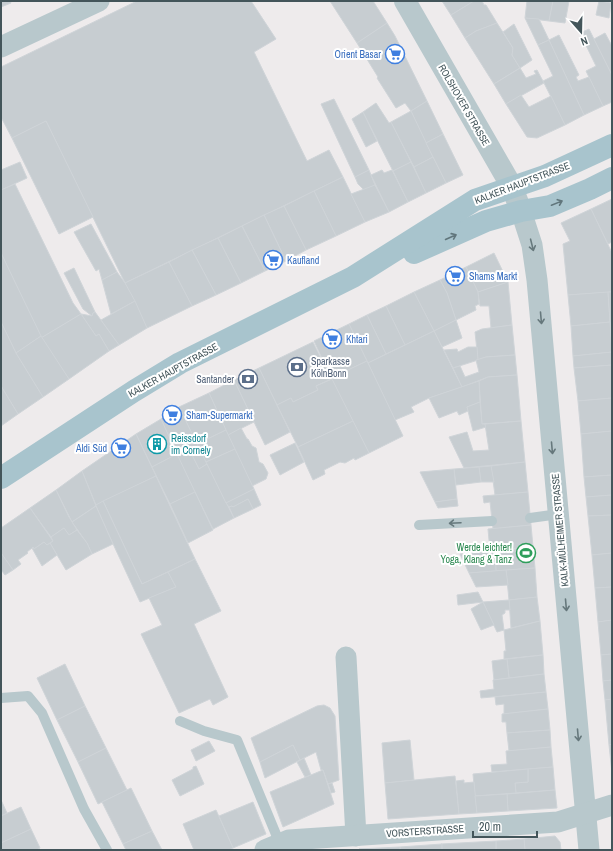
<svg xmlns="http://www.w3.org/2000/svg" width="613" height="851" viewBox="0 0 613 851" font-family="'Archivo Narrow',sans-serif">
	<style>
		.building { fill: #c7cdd1; stroke: #cfd4d8 }
		.lines { fill: none; stroke-linecap: round; stroke-linejoin: round }
		.service { stroke: #b8c8cc; stroke-width: 10 }
		.minor { stroke: #b8c8cc; stroke-width: 21 }
		.tertiary { stroke: #b8c8cc; stroke-width: 22 }
		.primary { stroke: #a8c4cd; stroke-width: 22 }
		.oneway { stroke: #61767c }
		.oneway2 { stroke: #66787c }
		.labels { text-anchor: middle; dominant-baseline: central; stroke-width: 4; stroke-linejoin: round; paint-order: stroke }
		.shop-label { font-size: 10px; fill: #366cbe; stroke: #fff; text-anchor: start }
		.street-label { font-size: 10px; fill: #43555a; stroke: #fff }
		.service-label { font-size: 10px; fill: #4e5e75; stroke: #fff; text-anchor: start }
		.culture-label { font-size: 10px; fill: #0d838f; stroke: #fff; text-anchor: start }
		.leisure-label { font-size: 10px; fill: #27864d; stroke: #fff; text-anchor: end }
	</style>
	<rect width="100%" height="100%" fill="#eeebec"/>
	<!-- building -->
	<g class="building">
		<polygon points="1,1 10,1 11,3 1,7"/>
		<polygon points="137,1 251,1 276,39 254,52 307,161 329,150 343,177 125,283 46,121 12,138 1,117 1,67"/>
		<polygon points="330,1 373,1 387,23 357,43"/>
		<polygon points="442,1 474,1 451,15"/>
		<polygon points="474,1 482,1 484,5 486,5 497,23 476,31 465,38 451,15"/>
		<polygon points="527,1 553,1 549,21 525,18"/>
		<polygon points="553,1 569,1 565,23 549,21"/>
		<polygon points="599,1 611,3 609,18 596,15"/>
		<polygon points="525,18 539,19 549,40 538,45"/>
		<polygon points="387,23 395,36 427,101 411,111 405,103 396,108 377,78 378,77 357,43"/>
		<polygon points="497,23 513,48 512,55 520,68 494,84 465,38 476,31"/>
		<polygon points="514,24 532,60 520,68 512,55 513,48 503,32"/>
		<polygon points="589,29 612,75 612,102 603,106 586,71 596,66 580,33"/>
		<polygon points="605,33 612,46 612,75 594,39"/>
		<polygon points="559,35 579,75 576,77 578,81 589,77 603,106 584,115 549,40"/>
		<polygon points="549,40 584,115 565,125 543,81 553,76 538,45"/>
		<polygon points="520,68 526,78 536,74 534,71 537,70 544,83 506,104 494,84"/>
		<polygon points="521,95 529,107 551,96 565,125 537,138 527,137 506,104"/>
		<polygon points="334,99 369,170 355,177 321,104"/>
		<polygon points="427,101 443,134 426,143 411,111"/>
		<polygon points="376,103 389,123 391,122 411,162 393,171 363,112"/>
		<polygon points="411,111 433,157 414,167 391,122"/>
		<polygon points="363,112 377,141 366,147 352,119"/>
		<polygon points="46,121 93,217 59,234 12,138"/>
		<polygon points="443,134 463,175 446,183 426,143"/>
		<polygon points="433,157 446,183 426,193 414,167"/>
		<polygon points="20,162 27,178 1,190 1,170"/>
		<polygon points="411,162 426,193 408,202 393,171"/>
		<polygon points="369,170 375,185 364,190 358,184 355,177"/>
		<polygon points="382,170 384,173 392,170 408,202 389,212 371,175"/>
		<polygon points="343,177 365,222 336,236 314,191"/>
		<polygon points="15,184 73,303 81,314 41,338 1,253 1,190"/>
		<polygon points="375,185 389,212 365,222 351,194"/>
		<polygon points="314,191 336,236 306,250 284,206"/>
		<polygon points="612,199 612,242 608,244 591,209"/>
		<polygon points="284,206 306,250 286,261 264,215"/>
		<polygon points="591,209 612,253 612,292 568,295 563,244 570,241 561,223"/>
		<polygon points="264,215 286,261 265,271 242,226"/>
		<polygon points="91,224 117,272 102,280 99,269 96,271 74,232"/>
		<polygon points="242,226 265,271 241,283 218,238"/>
		<polygon points="218,238 241,283 216,295 192,250"/>
		<polygon points="192,250 216,295 192,306 169,262"/>
		<polygon points="1,253 41,336 16,353 1,322"/>
		<polygon points="494,253 508,282 478,292 466,267"/>
		<polygon points="169,262 192,306 147,328 125,283"/>
		<polygon points="466,267 478,292 479,304 475,306 476,310 456,320 447,293 440,280"/>
		<polygon points="74,268 95,312 93,313 92,316 83,309 64,273"/>
		<polygon points="117,272 125,283 135,301 111,314 102,280"/>
		<polygon points="440,280 447,293 456,320 434,331 414,292"/>
		<polygon points="508,282 512,325 491,328 489,306 480,306 478,292"/>
		<polygon points="414,292 434,331 405,345 386,306"/>
		<polygon points="608,292 610,322 571,326 568,295"/>
		<polygon points="608,292 612,292 612,347 610,322"/>
		<polygon points="135,301 147,328 119,345 101,320"/>
		<polygon points="386,306 405,345 386,354 367,315"/>
		<polygon points="95,312 119,345 109,351 99,334 96,336 81,314 92,316 93,313"/>
		<polygon points="81,314 96,336 99,334 109,351 69,379 41,338"/>
		<polygon points="367,315 386,354 368,363 349,324"/>
		<polygon points="456,320 462,338 442,347 434,331"/>
		<polygon points="1,322 16,353 43,397 18,414 1,386"/>
		<polygon points="610,322 612,352 573,356 571,326"/>
		<polygon points="349,324 367,361 331,378 314,341"/>
		<polygon points="512,325 515,355 486,357 478,360 475,332 482,329"/>
		<polygon points="434,331 462,387 429,398 411,407 414,412 395,420 368,363"/>
		<polygon points="41,336 69,379 43,397 16,353"/>
		<polygon points="313,342 331,379 316,386 318,390 293,402 291,398 277,405 259,368"/>
		<polygon points="468,347 477,347 478,360 453,368 444,350 457,349 458,352"/>
		<polygon points="612,352 612,365 574,368 573,356"/>
		<polygon points="515,355 517,375 488,377 462,387 453,368 460,366 465,377 479,372 476,360 486,357"/>
		<polygon points="367,361 403,436 369,453 331,378"/>
		<polygon points="612,365 612,398 578,401 574,368"/>
		<polygon points="259,368 290,432 265,445 234,380"/>
		<polygon points="517,375 521,421 482,424 479,381 488,377"/>
		<polygon points="332,379 353,421 298,447 277,405 291,398 293,402 318,390 316,386"/>
		<polygon points="234,380 254,422 228,435 209,393"/>
		<polygon points="479,381 480,402 467,407 468,411 459,415 457,411 439,418 429,398"/>
		<polygon points="1,386 18,414 1,426"/>
		<polygon points="209,393 226,430 197,444 179,407"/>
		<polygon points="612,398 612,431 581,434 578,401"/>
		<polygon points="480,402 482,424 485,424 486,427 473,431 467,407"/>
		<polygon points="179,407 207,464 199,469 189,449 177,455 161,419"/>
		<polygon points="161,419 177,454 152,467 136,434"/>
		<polygon points="353,421 369,453 355,460 354,458 345,463 340,462 324,470 325,474 313,480 298,447"/>
		<polygon points="521,421 525,462 464,468 449,437 467,432 473,451 489,450 485,424"/>
		<polygon points="241,428 247,439 248,439 252,446 256,448 259,462 263,464 268,473 266,479 252,486 228,435"/>
		<polygon points="226,430 235,449 206,462 197,444"/>
		<polygon points="612,431 612,475 584,477 581,434"/>
		<polygon points="136,434 156,476 96,505 82,471"/>
		<polygon points="295,443 304,462 280,475 270,455"/>
		<polygon points="189,449 199,469 207,464 234,518 213,529 177,455"/>
		<polygon points="235,449 254,489 226,503 206,462"/>
		<polygon points="177,454 195,492 170,504 152,467"/>
		<polygon points="525,462 528,492 495,495 491,466"/>
		<polygon points="491,466 494,482 481,482 479,467"/>
		<polygon points="479,467 481,482 456,485 454,469"/>
		<polygon points="454,469 457,499 435,502 420,472"/>
		<polygon points="82,471 96,506 72,522 56,490"/>
		<polygon points="612,475 612,495 586,497 584,477"/>
		<polygon points="156,476 195,559 142,584 103,501"/>
		<polygon points="254,489 261,505 253,509 248,499 233,507 232,506 229,507 226,503"/>
		<polygon points="56,490 69,517 77,530 69,535 64,528 51,537 30,508"/>
		<polygon points="195,492 213,530 188,543 170,504"/>
		<polygon points="528,492 531,525 493,529 490,502 484,503 483,496"/>
		<polygon points="612,495 612,515 588,516 586,497"/>
		<polygon points="248,499 253,509 234,518 229,507 232,506 233,507"/>
		<polygon points="457,499 458,506 438,508 435,502"/>
		<polygon points="103,501 142,584 168,572 176,587 140,602 108,533 96,506 96,505"/>
		<polygon points="96,506 113,544 92,554 87,543 72,522"/>
		<polygon points="30,508 53,541 47,545 44,542 34,549 33,547 32,548 27,552 28,553 18,560 21,564 13,570 1,553 1,528"/>
		<polygon points="612,515 612,553 592,555 588,516"/>
		<polygon points="531,525 533,547 490,551 488,529"/>
		<polygon points="64,528 69,535 77,530 87,543 92,554 66,570 50,543 53,541 51,537"/>
		<polygon points="44,542 47,545 50,543 57,555 42,566 32,548 33,547 34,549"/>
		<polygon points="533,547 535,568 496,571 495,551"/>
		<polygon points="495,551 496,571 469,573 460,554"/>
		<polygon points="1,553 13,570 5,575 2,571 1,572"/>
		<polygon points="612,553 612,587 595,588 592,555"/>
		<polygon points="195,559 221,611 194,624 228,697 213,705 210,699 179,713 141,634 162,625 149,598 176,587 168,572"/>
		<polygon points="535,568 537,597 509,600 506,570"/>
		<polygon points="506,570 508,585 476,587 469,573"/>
		<polygon points="612,587 612,620 598,622 595,588"/>
		<polygon points="478,592 483,602 458,605 457,595"/>
		<polygon points="537,597 540,621 511,628 509,600"/>
		<polygon points="509,600 510,610 505,610 505,613 502,615 504,630 497,632 483,602"/>
		<polygon points="483,602 494,625 481,630 471,609"/>
		<polygon points="612,620 612,654 601,655 598,622"/>
		<polygon points="540,621 543,655 504,659 504,651 506,651 504,630"/>
		<polygon points="612,654 612,680 603,681 601,655"/>
		<polygon points="543,655 544,674 509,678 507,659"/>
		<polygon points="507,659 509,678 494,680 492,661"/>
		<polygon points="65,664 85,706 57,720 37,678"/>
		<polygon points="544,674 546,692 481,698 480,691 494,689 493,680"/>
		<polygon points="612,680 612,699 605,700 603,681"/>
		<polygon points="546,692 548,709 504,714 504,704 496,705 495,697"/>
		<polygon points="612,699 612,744 609,745 605,700"/>
		<polygon points="324,705 330,708 335,716 339,780 328,784 323,770 321,770 316,752 300,760 293,745 260,762 251,738 317,706"/>
		<polygon points="85,706 106,748 78,762 57,720"/>
		<polygon points="548,709 550,730 507,733 506,722 502,722 502,714"/>
		<polygon points="550,730 551,747 509,751 507,733"/>
		<polygon points="410,740 414,780 385,783 382,743"/>
		<polygon points="209,741 215,751 196,761 191,750"/>
		<polygon points="612,744 612,773 609,745"/>
		<polygon points="293,745 300,760 265,778 260,762"/>
		<polygon points="551,747 553,767 492,772 491,765 507,764 506,751"/>
		<polygon points="106,748 127,790 98,804 78,762"/>
		<polygon points="304,758 311,775 305,777 297,762"/>
		<polygon points="196,766 204,784 180,796 172,780 193,769 193,767"/>
		<polygon points="553,767 555,790 516,793 515,783 528,782 528,769"/>
		<polygon points="528,769 528,782 515,783 516,793 475,796 473,774"/>
		<polygon points="323,770 334,804 283,827 270,792"/>
		<polygon points="455,776 459,814 388,819 385,783"/>
		<polygon points="464,780 464,783 474,782 477,813 459,814 456,781"/>
		<polygon points="332,783 335,792 331,793 328,784"/>
		<polygon points="131,788 152,831 123,844 102,802"/>
		<polygon points="555,790 557,808 508,811 507,794"/>
		<polygon points="507,794 508,811 477,813 475,796"/>
		<polygon points="1,800 7,813 1,816"/>
		<polygon points="253,802 266,834 233,848 219,816"/>
		<polygon points="21,807 31,829 1,843 1,816"/>
		<polygon points="216,810 233,848 228,850 194,850 183,824"/>
		<polygon points="31,829 40,848 37,850 1,850 1,843"/>
		<polygon points="152,831 162,850 126,850 123,844"/>
		<polygon points="555,836 560,842 561,850 525,850 524,839"/>
		<polygon points="524,839 525,850 496,850 496,841"/>
		<polygon points="496,841 496,850 442,850 441,844"/>
		<polygon points="442,844 442,850 400,850 400,847"/>
		<polygon points="400,847 400,850 359,849"/>
	</g>
	<g class="lines">
		<!-- service -->
		<g class="service">
			<polyline points="530,518 559,514"/>
			<polyline points="419,525 492,521"/>
			<polyline points="1,698 28,696 42,713 84,809 107,850"/>
			<polyline points="180,721 204,731 237,740 280,844"/>
		</g>
		<!-- minor -->
		<g class="minor">
			<polyline points="1,47 99,1"/>
			<polyline points="521,211 532,245 537,280 589,850"/>
			<polyline points="346,657 356,836"/>
			<polyline points="265,850 289,840 558,822 612,805"/>
		</g>
		<!-- tertiary -->
		<polyline class="tertiary" points="405,1 512,187 521,211"/>
		<!-- primary -->
		<g class="primary">
			<polyline points="414,253 486,221 521,211 550,206 590,189 612,178"/>
			<polyline points="1,478 134,391 180,363 353,277 475,200 545,176 612,145"/>
		</g>
	</g>
	<!-- one-way arrows -->
	<defs><path id="oneway-shaft" d="M-6 0H5M1.5-3L5.5 0L1.5 3" fill="none" stroke-width="1.6" stroke-linecap="round" stroke-linejoin="round"/></defs>
	<g class="oneway">
		<use href="#oneway-shaft" transform="translate(557 203) rotate(-22)"/>
		<use href="#oneway-shaft" transform="translate(451 237) rotate(-24)"/>
	</g>
	<g class="oneway2">
		<use href="#oneway-shaft" transform="translate(532 245) rotate(76)"/>
		<use href="#oneway-shaft" transform="translate(541 318) rotate(85)"/>
		<use href="#oneway-shaft" transform="translate(552 448) rotate(85)"/>
		<use href="#oneway-shaft" transform="translate(455 523) rotate(177)"/>
		<use href="#oneway-shaft" transform="translate(566 605) rotate(85)"/>
		<use href="#oneway-shaft" transform="translate(578 735) rotate(85)"/>
	</g>
	<!-- icons -->
	<defs>
		<g id="supermarket-ring" transform="scale(1)"><circle r="9.5" fill="#fff" stroke="#3f7fe0" stroke-width="1.5"/><path d="M-6-5.5h2.5l.6 2H6L4.5 2H-2.5L-4.4-4H-6ZM-1.5 3.2a1.3 1.3 0 1 0 .1 0ZM3 3.2a1.3 1.3 0 1 0 .1 0Z" fill="#3f7fe0"/></g>
		<g id="bank-ring" transform="scale(1)"><circle r="9.5" fill="#fff" stroke="#5c6f8a" stroke-width="1.5"/><path d="M-6-4H6V4H-6ZM0-2.3a2.3 2.3 0 1 0 0 4.6a2.3 2.3 0 1 0 0-4.6Z" fill="#5c6f8a"/></g>
		<g id="building-ring" transform="scale(1)"><circle r="9.5" fill="#fff" stroke="#0f9aa8" stroke-width="1.5"/><path d="M-4-6H4V6H1V3H-1V6H-4ZM-2.5-4.3h1.7v1.8h-1.7ZM.8-4.3h1.7v1.8H.8ZM-2.5-1h1.7V.8h-1.7ZM.8-1h1.7V.8H.8Z" fill="#0f9aa8"/></g>
		<g id="stadium-ring" transform="scale(1)"><circle r="9.5" fill="#fff" stroke="#2e9e5b" stroke-width="1.5"/><path d="M0-5a6.5 5 0 1 0 0 10a6.5 5 0 1 0 0-10ZM-3.5-1.8h7v3.6h-7Z" fill="#2e9e5b"/></g>
	</defs>
	<g fill-rule="evenodd">
		<use href="#supermarket-ring" x="395" y="54"/>
		<use href="#supermarket-ring" x="273" y="260"/>
		<use href="#supermarket-ring" x="455" y="276"/>
		<use href="#supermarket-ring" x="332" y="339"/>
		<use href="#bank-ring" x="297" y="367"/>
		<use href="#bank-ring" x="248" y="379"/>
		<use href="#supermarket-ring" x="172" y="415"/>
		<use href="#building-ring" x="157" y="444"/>
		<use href="#supermarket-ring" x="121" y="448"/>
		<use href="#stadium-ring" x="526" y="553"/>
	</g>
	<g class="labels">
		<!-- shop labels -->
		<g class="shop-label">
			<text x="381" y="54" text-anchor="end">Orient Basar</text>
			<text x="287" y="260">Kaufland</text>
			<text x="469" y="276">Shams Markt</text>
			<text x="346" y="339">Khtari</text>
			<text x="186" y="415">Sham-Supermarkt</text>
			<text x="107" y="448" text-anchor="end">Aldi Süd</text>
		</g>
		<!-- street labels -->
		<g class="street-label">
			<text transform="translate(464 105) rotate(60)">ROLSHOVER STRASSE</text>
			<text transform="translate(522 183) rotate(-21)">KALKER HAUPTSTRASSE</text>
			<text transform="translate(173 370) rotate(-29)">KALKER HAUPTSTRASSE</text>
			<text transform="translate(560 530) rotate(-95)">KALK-MÜLHEIMER STRASSE</text>
			<text transform="translate(425 831) rotate(-4)">VORSTERSTRASSE</text>
		</g>
		<!-- service labels -->
		<g class="service-label">
			<text x="311" y="361">Sparkasse<tspan x="311" dy="12">KölnBonn</tspan></text>
			<text x="234" y="379" text-anchor="end">Santander</text>
		</g>
		<!-- culture labels -->
		<g class="culture-label">
			<text x="171" y="438">Reissdorf<tspan x="171" dy="12">im Cornely</tspan></text>
		</g>
		<!-- leisure labels -->
		<g class="leisure-label">
			<text x="512" y="547">Werde leichter!<tspan x="512" dy="12">Yoga, Klang &amp; Tanz</tspan></text>
		</g>
	</g>
	<!-- border -->
	<rect width="613" height="851" fill="none" stroke="#43555a" stroke-width="4"/>
	<!-- north arrow -->
	<g transform="translate(581 32) rotate(160)" stroke="#ffffff" stroke-width="3" paint-order="stroke">
	<path d="M0-3L7 15L0 10L-7 15Z" fill="#43555a"/>
	<text y="-6" font-size="11" font-weight="bold" text-anchor="middle" fill="#43555a">N</text>
	</g>
	<!-- scale -->
	<path d="M473 831v6h64v-6" fill="none" stroke="#43555a" stroke-width="2"/>
	<text x="479" y="831" font-size="12" fill="#43555a" stroke="#ffffff" stroke-width="3" paint-order="stroke">20 m</text>
</svg>
